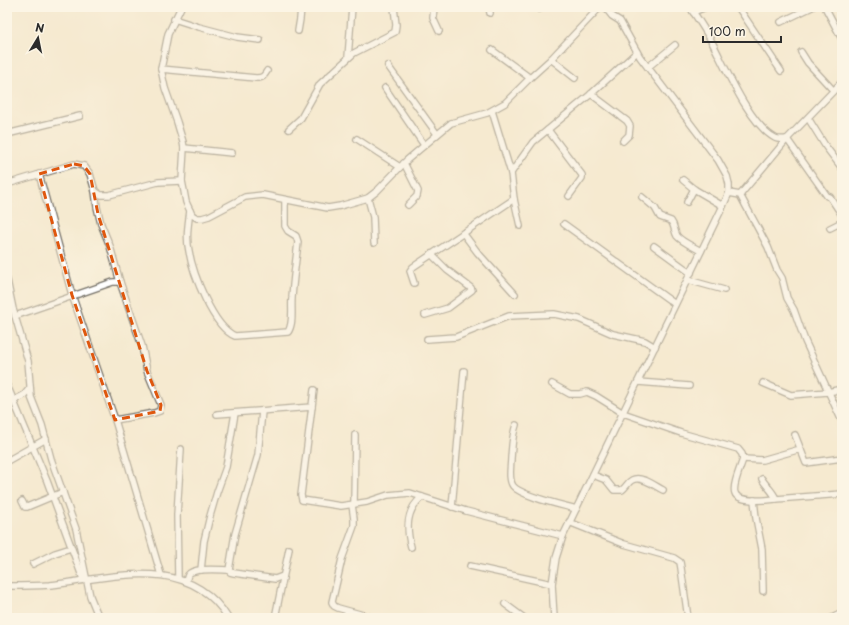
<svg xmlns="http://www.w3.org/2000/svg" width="849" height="625" viewBox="0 0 849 625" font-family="'Playpen Sans',sans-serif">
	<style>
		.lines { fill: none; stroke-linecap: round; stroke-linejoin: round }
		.minor-casing { stroke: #726e65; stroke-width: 8 }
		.minor { stroke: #fff; stroke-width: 5.5 }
		.marked { fill: none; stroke: #df570e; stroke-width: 3; stroke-dasharray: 8 5; stroke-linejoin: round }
	</style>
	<rect width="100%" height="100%" fill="#fcf5e5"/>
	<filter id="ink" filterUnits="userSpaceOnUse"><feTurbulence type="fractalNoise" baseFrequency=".025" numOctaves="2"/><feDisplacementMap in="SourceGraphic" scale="8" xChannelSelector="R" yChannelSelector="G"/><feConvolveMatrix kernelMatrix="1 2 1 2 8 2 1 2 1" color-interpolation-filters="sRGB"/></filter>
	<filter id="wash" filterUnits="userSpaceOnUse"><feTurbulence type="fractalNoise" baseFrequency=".012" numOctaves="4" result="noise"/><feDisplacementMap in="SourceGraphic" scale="16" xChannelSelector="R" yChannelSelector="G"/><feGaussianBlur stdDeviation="0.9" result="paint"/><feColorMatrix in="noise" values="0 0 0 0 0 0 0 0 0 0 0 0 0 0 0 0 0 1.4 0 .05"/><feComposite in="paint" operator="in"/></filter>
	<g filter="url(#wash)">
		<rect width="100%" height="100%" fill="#f5ead0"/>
	</g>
	<g filter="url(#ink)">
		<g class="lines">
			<!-- minor casing -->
			<g class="minor-casing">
				<g id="minor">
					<polyline points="181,7 168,34 161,69 165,88 177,122 183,142 184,148 182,181 184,191 186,202 192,215 197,218 202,218 209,216 245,197 263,195 328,208 340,206 368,198 377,191 407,160 451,123 487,113 505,103 530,78 551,59 600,7"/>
					<polyline points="434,7 433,18 439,31"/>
					<polyline points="489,7 490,13"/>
					<polyline points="536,7 539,9 544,7"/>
					<path d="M 690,7 C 698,19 706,31 713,44 C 726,69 750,125 775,138 C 778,140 783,139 787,139"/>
					<polyline points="738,7 781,71"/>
					<polyline points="825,7 842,39"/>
					<polyline points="450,8 450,7"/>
					<polyline points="693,12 706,7"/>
					<polyline points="174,19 199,27 237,37 260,40"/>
					<polyline points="781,22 812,7"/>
					<polyline points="298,31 300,19 301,7"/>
					<polyline points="492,50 530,78"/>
					<polyline points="801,52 808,63 833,90"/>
					<polyline points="348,57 352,7"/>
					<polyline points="551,59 575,78"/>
					<polyline points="388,66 437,134"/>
					<polyline points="648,67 675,45"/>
					<path d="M 161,69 L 256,78 C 263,78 264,76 267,71"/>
					<polyline points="838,86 842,93"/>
					<polyline points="385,88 424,145"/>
					<polyline points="591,94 627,121 630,126 629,135 623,141"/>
					<polyline points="492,111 511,173 514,199 520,226"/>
					<polyline points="808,118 826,147 842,168"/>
					<polyline points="289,129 301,118 320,84 354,53 395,32 396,25 394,7"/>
					<polyline points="548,130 582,175 582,178 569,196"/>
					<polyline points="7,134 80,116"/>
					<polyline points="357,139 400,167"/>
					<polyline points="787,139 827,196 830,197 842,215"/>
					<polyline points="184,148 232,153"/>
					<polyline points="404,163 418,191 417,196 408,205"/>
					<polyline points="511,173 533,142 591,94 637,52"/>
					<polyline points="39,174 72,295 115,420 161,575"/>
					<polyline points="683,180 694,189 723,206"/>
					<polyline points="7,184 74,164 84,166 90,174 95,191 97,207 101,224 110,246 120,282 142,346 147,371 161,405 160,411 154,413 115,420"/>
					<polyline points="95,191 101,195 109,195 158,182 182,181"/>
					<polyline points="729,193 740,195 768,247 777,270 782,278 787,298 794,310 805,341 842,421"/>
					<polyline points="740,195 787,139 842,82"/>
					<path d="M 642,197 L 655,208 L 660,217 L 671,221 C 675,226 674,231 677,236 C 682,242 694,247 701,251"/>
					<polyline points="368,198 373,217 374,243"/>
					<polyline points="687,202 694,189"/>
					<path d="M 190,211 C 188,225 186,238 189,251 C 193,274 213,327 235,336 L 288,332 C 294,323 291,309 292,298 C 293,280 296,261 298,242 L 296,236 L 288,231 L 285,226 L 285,200"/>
					<polyline points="564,224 675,304"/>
					<polyline points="830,228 842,222"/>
					<polyline points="463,233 478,253 515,294"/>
					<polyline points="654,246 691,273"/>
					<polyline points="7,280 13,309 28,361 31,397 42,425 51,459 76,529 90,596 99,618"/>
					<polyline points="688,280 724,290"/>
					<polyline points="414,283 410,271 413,267 514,199"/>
					<polyline points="425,315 448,308 472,290 471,288 447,270 431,254"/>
					<polyline points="15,316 113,282 120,282"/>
					<polyline points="427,339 456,337 509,316 554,314 579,319 613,334 645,341 655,347"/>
					<polyline points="638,382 689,386"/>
					<polyline points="763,383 791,395 828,392 842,389"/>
					<path d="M 552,384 L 570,394 L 580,394 L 587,392 L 596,396 L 623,413 L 681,433 L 738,449 L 742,454 L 743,459 C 741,466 732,486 735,493 C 738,503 767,500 776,499"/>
					<polyline points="7,385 47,481 83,579"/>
					<polyline points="314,390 301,495 302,500 341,506 367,502 388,495 410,493 466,511 563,536"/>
					<polyline points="7,404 24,395 30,388"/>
					<polyline points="262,411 258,455 235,534 229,570 230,572 234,573 275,579 283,576"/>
					<polyline points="217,414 312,407"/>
					<path d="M 516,425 C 512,436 512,447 511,458 C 511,466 508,479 513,486 C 521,496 562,505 576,509"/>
					<polyline points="795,435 806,463 842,458"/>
					<polyline points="743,459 762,460 797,450 801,451"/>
					<polyline points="7,461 46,439"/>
					<path d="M 593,475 L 606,480 L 614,490 L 622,490 C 626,487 628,482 632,480 C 641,475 655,486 663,490"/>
					<path d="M 762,479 C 766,486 773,491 776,499 L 842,494"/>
					<polyline points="754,500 756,518 762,549 763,591"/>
					<polyline points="22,501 25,507 27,507 63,492"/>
					<polyline points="354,504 355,435"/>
					<polyline points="352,505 354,519 354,526 342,559 332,602 334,606 338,608 374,618"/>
					<polyline points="452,507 464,371"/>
					<polyline points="569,522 624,544 674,558 680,562 681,568 688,618"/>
					<path d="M 411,547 C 406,528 406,510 422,497"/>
					<polyline points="33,564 55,553 71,548"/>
					<polyline points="470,566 552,584"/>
					<polyline points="201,570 204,541 210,516 217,492 226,467 235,413"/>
					<polyline points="178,578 177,515 181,449"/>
					<path d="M 186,581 C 187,579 187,577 188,575 C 193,567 220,570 229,570"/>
					<path d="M 7,586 C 21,586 35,586 50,585 C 110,578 189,553 228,618"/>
					<polyline points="505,604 524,618"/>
					<polyline points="275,618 289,549"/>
					<polyline points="554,618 552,584 556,558 563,536 723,206 729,193 729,184 727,176 718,160 656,78 640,57 620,21 612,16 605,7"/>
					<polyline points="832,618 842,613"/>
				</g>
			</g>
			<!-- minor -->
			<use href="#minor" class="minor"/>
		</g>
	</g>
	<!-- marked area -->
	<path d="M0 0H849V625H0ZM 74,164 L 84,166 L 90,174 L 98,214 L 147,371 L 161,405 L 160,411 L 115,420 L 72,295 L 39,174 Z" fill="#f5ead0" fill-opacity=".55" fill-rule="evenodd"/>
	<path class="marked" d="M 74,164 L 84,166 L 90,174 L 98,214 L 147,371 L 161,405 L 160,411 L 115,420 L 72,295 L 39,174 Z"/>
	<!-- margin -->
	<rect width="849" height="625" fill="none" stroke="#fcf5e5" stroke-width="24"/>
	<!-- north arrow -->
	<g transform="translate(38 38) rotate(10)" stroke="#fcf5e5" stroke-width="3" paint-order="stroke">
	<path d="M0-3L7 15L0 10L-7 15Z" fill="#2b2b2b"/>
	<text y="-6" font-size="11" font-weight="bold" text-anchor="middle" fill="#2b2b2b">N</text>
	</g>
	<!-- scale -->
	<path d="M703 36v6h78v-6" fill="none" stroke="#2b2b2b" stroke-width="2"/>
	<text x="709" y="36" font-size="12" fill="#2b2b2b" stroke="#fcf5e5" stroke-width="3" paint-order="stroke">100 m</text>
</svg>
